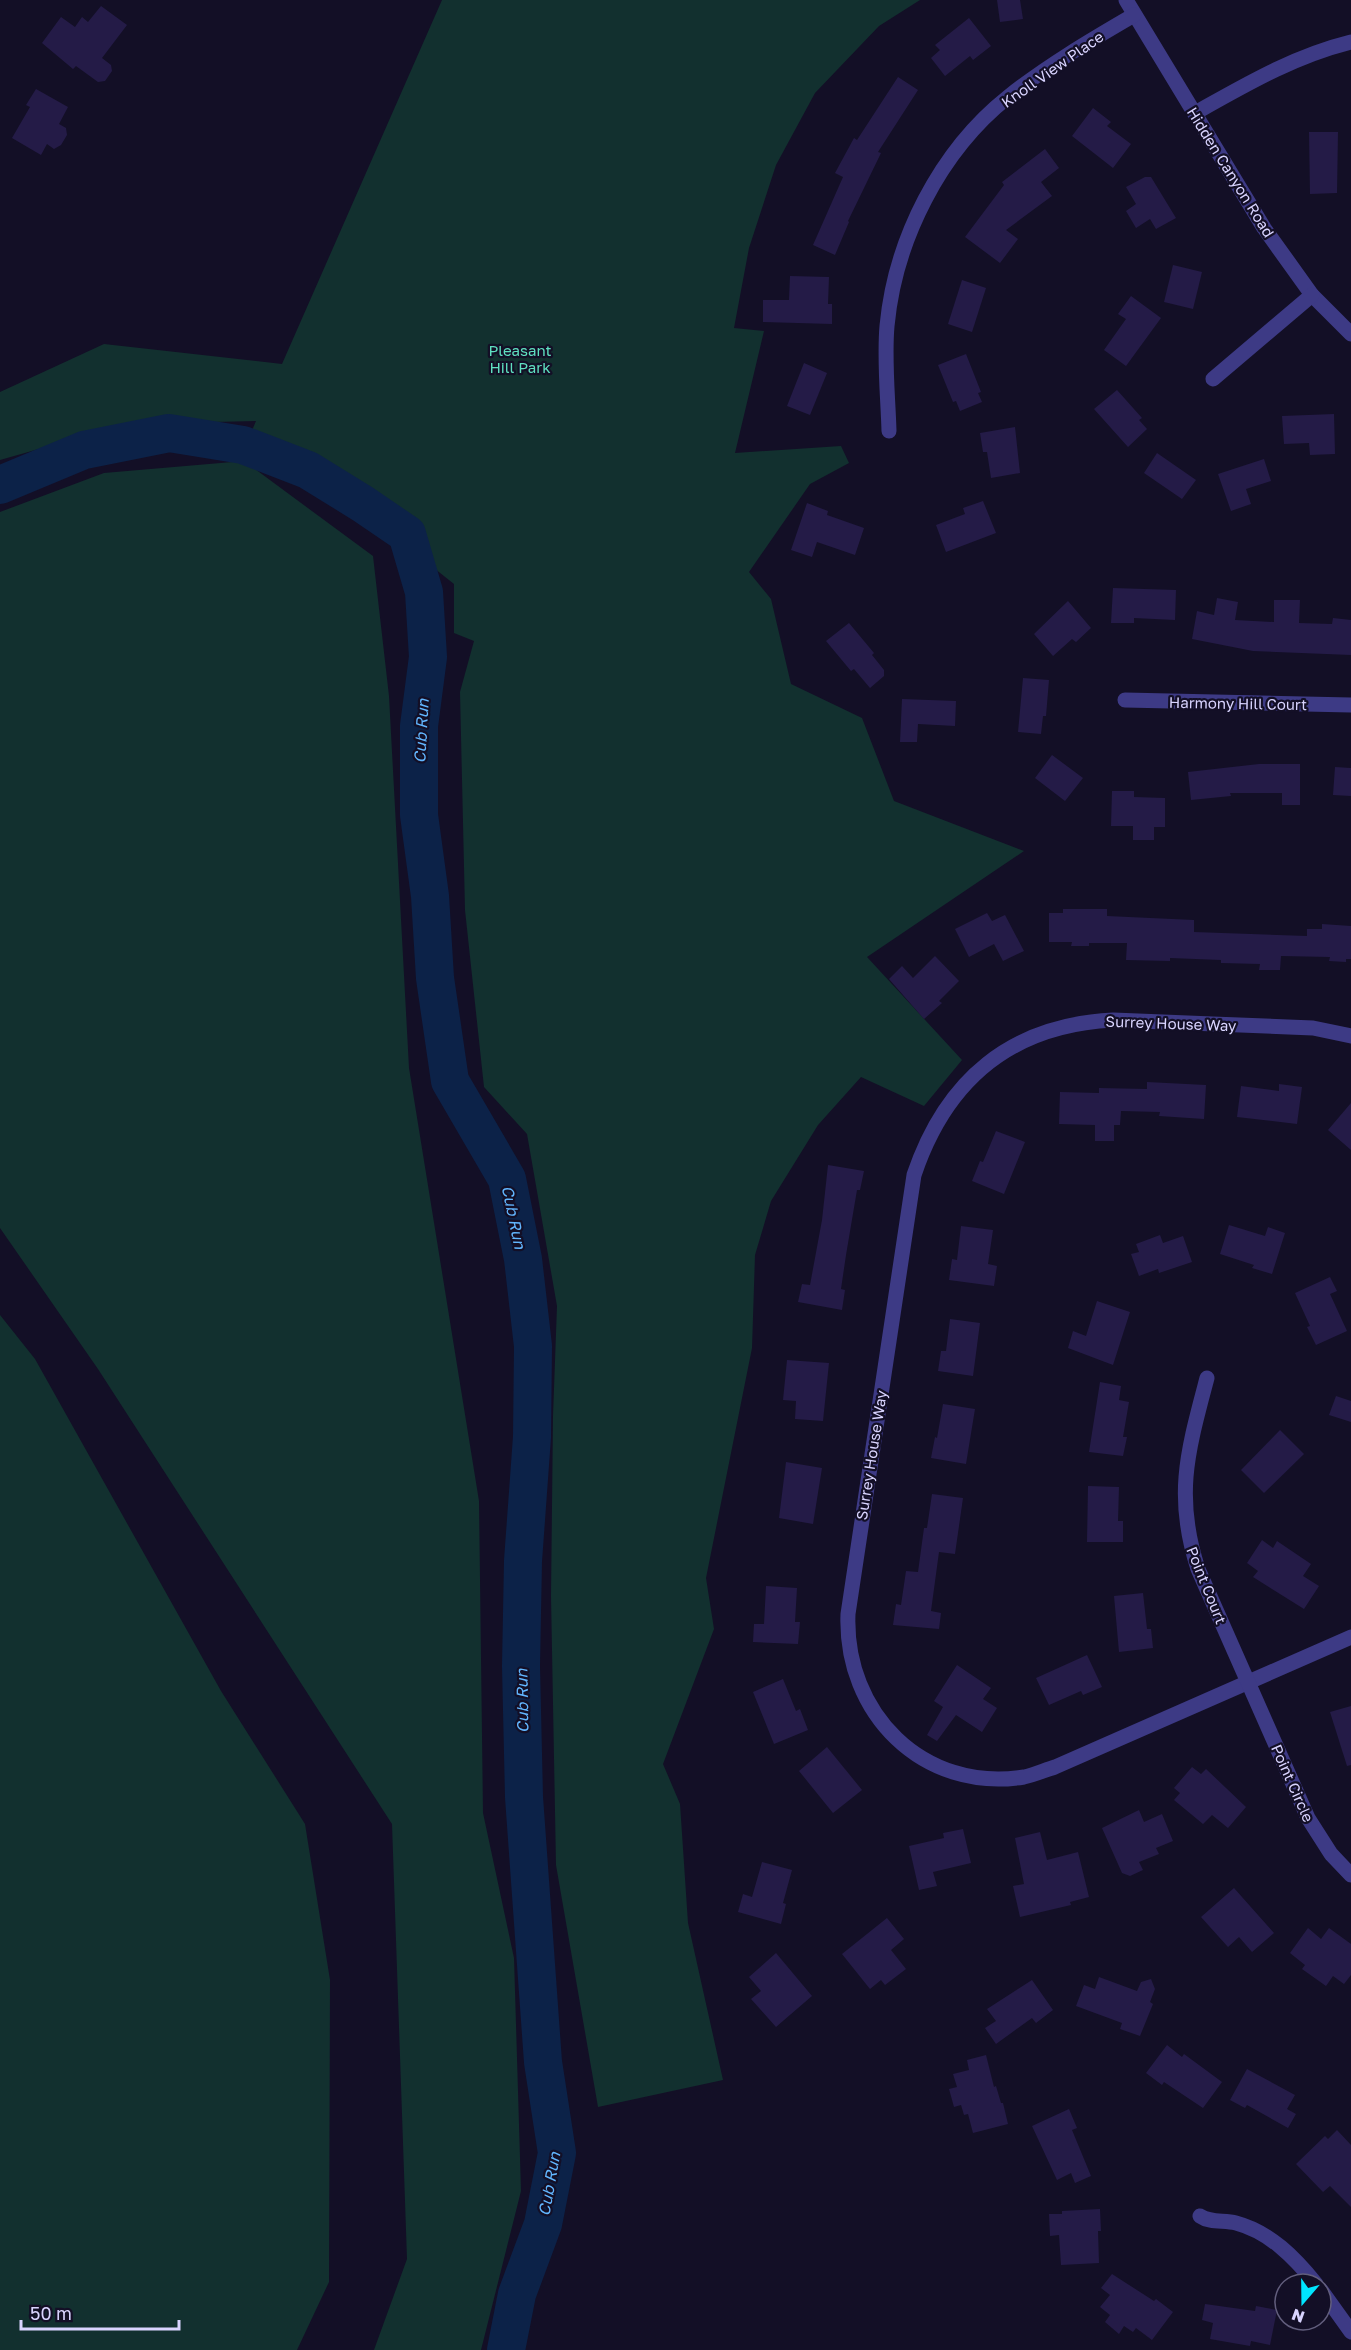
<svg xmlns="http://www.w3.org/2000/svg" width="1351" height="2350" viewBox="0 0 1351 2350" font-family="'Golos Text',sans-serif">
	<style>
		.green { fill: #12302f }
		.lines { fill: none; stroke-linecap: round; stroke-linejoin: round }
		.river { stroke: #0c2248; stroke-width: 38 }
		.building { fill: #241b47 }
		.minor { stroke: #3d3a85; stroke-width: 15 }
		.labels { text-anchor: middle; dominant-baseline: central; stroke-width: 4.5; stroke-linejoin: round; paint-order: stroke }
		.street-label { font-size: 15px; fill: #d9d4ff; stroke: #130f26 }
		.park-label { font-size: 15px; fill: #5fe0c0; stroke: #130f26 }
		.water-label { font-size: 16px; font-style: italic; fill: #62b6ff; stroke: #130f26 }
	</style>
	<rect width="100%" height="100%" fill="#130f26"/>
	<!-- green -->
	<g class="green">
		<polygon points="442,0 920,0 879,26 815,93 776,165 749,248 734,328 764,331 735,453 841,446 849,463 810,484 749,572 771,599 791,684 862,718 894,801 1024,851 867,957 962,1060 924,1106 861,1077 818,1125 771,1201 755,1255 752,1348 706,1578 714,1629 663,1764 680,1804 688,1923 723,2080 598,2107 556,1865 551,1596 553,1416 557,1306 527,1134 484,1087 465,910 460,692 474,641 454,633 454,584 274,441 248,440 256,421 127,424 0,460 0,392 104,344 282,364"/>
		<polygon points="244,461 373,556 389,696 409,1068 479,1501 483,1813 514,1958 521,2191 481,2350 374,2350 407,2259 392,1824 98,1369 0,1228 0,512 104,473"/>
		<polygon points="0,1315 35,1359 221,1691 305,1824 330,1980 329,2282 297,2350 0,2350"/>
	</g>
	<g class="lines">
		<!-- river -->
		<polyline class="river" points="0,485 84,450 169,433 243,445 308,470 363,504 407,534 424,592 428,657 419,726 419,815 430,896 435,978 450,1081 507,1179 523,1259 533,1346 532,1437 523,1561 521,1666 524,1797 543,2062 557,2153 543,2224 517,2294 506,2350"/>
	</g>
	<!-- building -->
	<g class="building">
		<polygon points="997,0 1020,0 1023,19 1000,22"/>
		<polygon points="101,6 127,25 102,58 111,65 112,71 105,81 98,82 76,66 73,69 42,43 61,17 75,27 82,17 88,22"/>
		<polygon points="969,18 991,46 973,60 970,56 945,76 931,58 940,50 935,45"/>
		<polygon points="898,77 918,90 878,152 881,153 848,221 849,222 835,255 813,245 843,177 835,173 854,138 857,140"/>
		<polygon points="36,89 68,107 59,124 66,128 67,135 61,145 54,149 47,144 41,155 12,138 30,107 26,105"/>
		<polygon points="1093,108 1111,122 1107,126 1131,144 1113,168 1072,136"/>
		<polygon points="1309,132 1338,132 1337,193 1310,194"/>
		<polygon points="1045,149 1059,168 1041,182 1052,196 1006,230 1018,239 1000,263 965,237 1004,185 1002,182"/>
		<polygon points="1145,177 1151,177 1176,218 1156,229 1150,219 1136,228 1126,211 1136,204 1126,187"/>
		<polygon points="1173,265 1202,272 1193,309 1164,302"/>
		<polygon points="790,276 829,277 828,304 832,304 832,324 763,322 763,300 789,300"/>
		<polygon points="962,280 986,288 972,332 948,324"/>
		<polygon points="1131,296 1161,318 1126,366 1104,350 1126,319 1118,314"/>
		<polygon points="966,354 981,392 978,393 982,402 960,411 956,401 953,402 938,365"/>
		<polygon points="804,363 827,373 810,415 787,406"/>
		<polygon points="1117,390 1142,418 1139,420 1147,429 1128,447 1094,409"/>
		<polygon points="1334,414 1335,454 1310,455 1309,443 1284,444 1282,416"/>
		<polygon points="1015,427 1020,473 991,478 987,452 983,452 980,433"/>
		<polygon points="1157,453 1196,480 1182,499 1144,473"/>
		<polygon points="1264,459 1271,481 1246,489 1251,504 1231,511 1218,474"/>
		<polygon points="983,501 996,533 946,552 936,525 965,514 963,508"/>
		<polygon points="807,503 828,511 827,515 864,528 855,555 817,542 812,557 791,550"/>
		<polygon points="1113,588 1176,590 1175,620 1134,618 1134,623 1111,623"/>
		<polygon points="1217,598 1238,602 1235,620 1274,622 1274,600 1300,600 1299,623 1332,624 1333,618 1351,620 1351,655 1253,651 1192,639 1197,611 1214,615"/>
		<polygon points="1068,601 1091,628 1076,642 1072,639 1053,656 1034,634"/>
		<polygon points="849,623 874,653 872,655 884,670 884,676 870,688 854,669 851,671 826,641"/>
		<polygon points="1023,678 1049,680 1046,716 1043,716 1041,734 1018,732"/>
		<polygon points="902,699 956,701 955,726 918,724 917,742 900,742"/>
		<polygon points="1052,755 1083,778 1065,801 1035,778"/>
		<polygon points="1259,764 1300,764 1300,805 1282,805 1282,793 1230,793 1231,796 1191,800 1188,772"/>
		<polygon points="1335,767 1351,768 1351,796 1333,795"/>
		<polygon points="1112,791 1134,791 1134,797 1165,798 1165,827 1154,827 1154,840 1133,840 1133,826 1111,826"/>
		<polygon points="1063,909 1107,909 1107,916 1194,920 1194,932 1307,936 1307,929 1322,929 1322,924 1351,926 1351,959 1346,959 1346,962 1329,961 1330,957 1281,956 1280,970 1259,970 1260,964 1221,963 1221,960 1170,958 1170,961 1126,960 1127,943 1089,943 1089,946 1071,946 1072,942 1049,942 1049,913 1063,913"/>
		<polygon points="987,913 992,921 1005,915 1024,951 1003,961 994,944 969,957 955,929"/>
		<polygon points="935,956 959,981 939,1001 942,1003 924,1019 889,979 902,966 913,978"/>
		<polygon points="1147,1082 1206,1085 1204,1119 1159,1116 1160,1112 1121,1111 1120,1125 1114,1125 1114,1141 1095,1141 1095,1125 1059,1124 1060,1092 1099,1093 1099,1088 1147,1089"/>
		<polygon points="1279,1084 1302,1087 1297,1124 1237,1117 1241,1086 1279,1091"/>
		<polygon points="1351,1103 1351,1150 1328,1130"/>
		<polygon points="996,1131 1025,1142 1004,1194 972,1181 980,1161 983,1162"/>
		<polygon points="828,1165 864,1171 860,1190 857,1190 846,1255 841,1289 845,1290 842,1310 798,1302 802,1284 810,1285 822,1220"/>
		<polygon points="1229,1225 1265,1236 1268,1227 1285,1233 1272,1274 1252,1268 1254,1265 1220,1254"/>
		<polygon points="961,1226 993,1230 988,1264 997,1266 994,1286 949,1280 952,1259 957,1260"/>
		<polygon points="1160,1235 1163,1243 1183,1236 1192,1262 1159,1273 1158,1269 1139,1276 1131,1254 1139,1252 1136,1244"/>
		<polygon points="1330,1277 1337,1291 1330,1294 1347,1331 1316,1345 1307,1327 1310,1326 1295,1293"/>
		<polygon points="1097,1301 1130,1312 1113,1365 1068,1348 1073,1331 1086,1336"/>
		<polygon points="950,1319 980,1323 973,1376 938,1371 941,1351 946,1351"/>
		<polygon points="787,1360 829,1363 823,1421 795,1419 796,1401 783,1400"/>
		<polygon points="1100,1382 1121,1386 1119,1400 1129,1402 1123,1437 1127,1437 1123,1456 1089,1452"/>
		<polygon points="1336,1396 1351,1401 1351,1422 1329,1415"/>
		<polygon points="943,1404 975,1409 966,1464 931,1458 935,1437 937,1438"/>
		<polygon points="1280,1430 1304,1454 1264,1493 1241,1470"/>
		<polygon points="786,1462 822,1468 813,1524 779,1518"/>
		<polygon points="1088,1486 1119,1487 1118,1521 1123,1521 1123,1542 1087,1542"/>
		<polygon points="932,1494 963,1498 955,1554 939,1552 931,1611 941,1613 939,1629 893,1625 896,1604 901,1605 906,1571 918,1572 924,1528 927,1528"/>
		<polygon points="1262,1540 1273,1548 1277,1541 1311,1564 1303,1576 1319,1586 1304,1609 1253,1577 1258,1571 1247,1563"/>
		<polygon points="766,1586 797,1588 795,1622 800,1622 798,1644 753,1642 754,1624 764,1624"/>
		<polygon points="1143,1593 1147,1629 1151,1629 1153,1648 1119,1652 1114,1596"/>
		<polygon points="1087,1655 1102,1687 1083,1695 1081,1691 1049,1705 1036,1678"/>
		<polygon points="957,1665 991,1688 983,1699 997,1708 982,1732 956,1715 937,1741 927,1735 943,1707 934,1701"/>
		<polygon points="783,1679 796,1711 800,1709 808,1730 774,1744 753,1692"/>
		<polygon points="1351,1706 1351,1765 1347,1766 1330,1712"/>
		<polygon points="827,1747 862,1790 833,1813 799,1771"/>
		<polygon points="1192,1767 1201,1774 1206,1769 1246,1807 1228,1828 1212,1815 1203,1824 1174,1800 1180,1793 1174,1788"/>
		<polygon points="1139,1810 1144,1822 1162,1814 1173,1841 1156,1848 1159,1854 1139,1862 1143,1870 1130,1876 1122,1873 1102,1828"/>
		<polygon points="963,1829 971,1863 933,1872 937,1886 919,1890 909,1846 944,1838 943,1833"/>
		<polygon points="1040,1832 1047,1860 1078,1852 1089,1897 1070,1902 1071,1905 1020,1917 1013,1886 1024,1884 1015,1838"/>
		<polygon points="762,1862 792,1870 783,1903 786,1904 781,1924 738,1912 743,1894 752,1897"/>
		<polygon points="1234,1888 1274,1933 1252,1952 1239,1937 1228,1947 1201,1917"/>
		<polygon points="887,1918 904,1939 891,1950 906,1969 885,1985 881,1980 870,1989 842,1954"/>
		<polygon points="1308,1928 1321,1939 1329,1928 1351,1944 1351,1975 1344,1984 1333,1976 1326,1986 1302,1969 1305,1965 1290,1953"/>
		<polygon points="776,1953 812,1996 776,2027 751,1999 761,1991 749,1977"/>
		<polygon points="1099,1977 1137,1991 1141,1982 1151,1979 1155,1989 1150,2002 1153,2004 1140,2036 1120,2029 1122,2023 1076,2006 1084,1985 1095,1989"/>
		<polygon points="1032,1980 1053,2010 1036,2023 1032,2018 996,2044 985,2028 996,2021 987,2009"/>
		<polygon points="1167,2045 1182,2057 1184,2054 1222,2082 1203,2108 1164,2082 1162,2085 1146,2073"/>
		<polygon points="986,2055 994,2087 996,2086 1001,2103 1003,2103 1008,2124 973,2133 968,2114 964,2115 961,2105 954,2107 949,2089 957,2087 953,2074 969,2070 967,2060"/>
		<polygon points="1247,2069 1295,2095 1287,2109 1296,2114 1288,2128 1247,2105 1245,2108 1230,2100"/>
		<polygon points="1069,2109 1077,2128 1072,2130 1091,2176 1075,2183 1071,2173 1057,2180 1032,2126"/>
		<polygon points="1337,2130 1351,2145 1351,2207 1330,2186 1323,2192 1296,2164 1325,2136 1328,2139"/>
		<polygon points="1100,2209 1101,2231 1098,2231 1099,2263 1061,2265 1059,2235 1050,2236 1049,2214 1062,2214 1062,2211"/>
		<polygon points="1112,2274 1154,2301 1156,2299 1173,2312 1152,2340 1136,2328 1133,2332 1124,2326 1119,2334 1105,2322 1110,2315 1100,2307 1110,2295 1101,2288"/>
		<polygon points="1205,2304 1255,2311 1256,2306 1277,2310 1270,2345 1251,2341 1250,2346 1210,2339 1213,2323 1202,2320"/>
	</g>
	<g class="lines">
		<!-- minor -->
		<g class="minor">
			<polyline points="1126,0 1264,228 1312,295 1351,334"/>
			<path d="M 1195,113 C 1245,85 1294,56 1351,42"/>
			<polyline points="1213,379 1312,295"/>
			<path d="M 889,431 C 888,397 884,360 887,326 C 895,240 940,151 1008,97 C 1047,66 1091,40 1134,15"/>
			<polyline points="1125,700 1351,705"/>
			<path d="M 1351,1036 L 1313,1028 L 1113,1020 C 1011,1025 946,1080 914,1175 L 848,1614 C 844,1713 923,1793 1024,1777 C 1034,1775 1045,1770 1055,1767 L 1351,1637"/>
			<path d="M 1207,1378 C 1188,1450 1174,1495 1198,1569 L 1308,1818 L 1331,1854 L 1351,1875"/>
			<path d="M 1200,2216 C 1210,2223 1224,2220 1236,2223 C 1270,2232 1295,2258 1316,2284"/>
			<polyline points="1321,2290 1351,2332"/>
		</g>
	</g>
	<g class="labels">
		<!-- street labels -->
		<g class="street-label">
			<text transform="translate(1052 69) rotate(-35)">Knoll View Place</text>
			<text transform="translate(1231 172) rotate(58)">Hidden Canyon Road</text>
			<text transform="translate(1238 703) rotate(1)">Harmony Hill Court</text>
			<text transform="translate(1171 1023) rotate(2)">Surrey House Way</text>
			<text transform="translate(871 1455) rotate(-81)">Surrey House Way</text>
			<text transform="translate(1207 1585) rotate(68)">Point Court</text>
			<text transform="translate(1293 1783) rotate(66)">Point Circle</text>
		</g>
		<!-- park labels -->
		<g class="park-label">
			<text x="520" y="350">Pleasant<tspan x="520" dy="17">Hill Park</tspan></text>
		</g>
		<!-- water labels -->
		<g class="water-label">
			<text transform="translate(421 731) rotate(-87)">Cub Run</text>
			<text transform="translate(514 1217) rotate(78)">Cub Run</text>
			<text transform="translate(522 1701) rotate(-91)">Cub Run</text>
			<text transform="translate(549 2184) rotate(-80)">Cub Run</text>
		</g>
	</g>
	<!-- north arrow -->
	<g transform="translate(1303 2302) rotate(200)"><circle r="28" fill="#130f26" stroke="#625e7d" stroke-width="1.5"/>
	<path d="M0-4.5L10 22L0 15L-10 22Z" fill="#00e5ff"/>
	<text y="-9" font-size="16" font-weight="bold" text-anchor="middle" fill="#d9d4ff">N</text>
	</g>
	<!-- scale -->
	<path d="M21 2320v9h158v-9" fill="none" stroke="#d9d4ff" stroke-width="3"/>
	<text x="30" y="2320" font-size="18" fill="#d9d4ff" stroke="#130f26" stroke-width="4.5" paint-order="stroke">50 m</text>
</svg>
